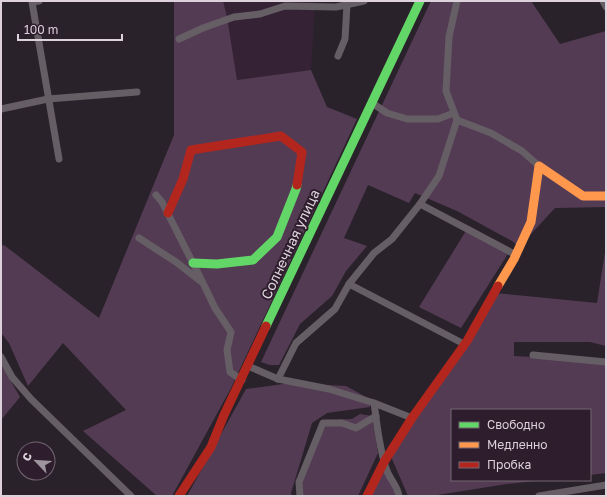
<svg xmlns="http://www.w3.org/2000/svg" width="607" height="497" viewBox="0 0 607 497" font-family="'Golos Text',sans-serif">
	<style>
		.built { fill: #352335 }
		.green { fill: #543b54 }
		.lines { fill: none; stroke-linecap: round; stroke-linejoin: round }
		.street { stroke: #665e65; stroke-width: 7 }
		.fast { stroke: #63d668; stroke-width: 9 }
		.slow { stroke: #ff974d; stroke-width: 9 }
		.jam { stroke: #b3261e; stroke-width: 9 }
		.labels { text-anchor: middle; dominant-baseline: central; stroke-width: 4; stroke-linejoin: round; paint-order: stroke }
		.street-label { font-size: 14px; fill: #ddd2dc; stroke: #2e1e2d }
	</style>
	<rect width="100%" height="100%" fill="#2a222a"/>
	<!-- built -->
	<polygon class="built" points="223,1 317,1 315,2 311,70 237,80 227,17"/>
	<!-- green -->
	<g class="green">
		<polygon points="174,1 223,1 227,17 237,80 311,70 327,107 357,119 231,388 172,496 157,496 83,431 126,410 63,343 28,386 9,343 1,333 1,246 4,245 99,318 174,135"/>
		<polygon points="431,1 531,1 560,44 606,31 606,207 555,208 519,247 512,241 457,211 415,193 409,203 368,185 344,238 367,246 346,271 332,296 300,324 279,365 270,365 261,362"/>
		<polygon points="469,226 511,249 461,328 419,307"/>
		<polygon points="606,246 606,346 590,342 514,342 514,356 606,361 606,473 590,475 590,410 452,410 452,480 545,480 507,484 431,496 408,496 389,452 496,293 597,303"/>
		<polygon points="1,364 20,397 1,420"/>
		<polygon points="291,383 346,386 368,398 370,407 327,413 312,423 291,493 292,496 187,496 246,389"/>
		<polygon points="360,414 372,416 378,453 358,496 303,496 299,488 328,420 352,419"/>
		<polygon points="384,463 396,496 369,496"/>
	</g>
	<g class="lines">
		<!-- street -->
		<g class="street">
			<polyline points="39,1 32,2 59,159"/>
			<polyline points="457,1 449,37 446,91 457,120"/>
			<polyline points="603,1 606,7"/>
			<polyline points="179,39 203,28 234,17 260,14 285,6 336,7 364,1"/>
			<polyline points="338,56 345,39 347,5"/>
			<polyline points="372,103 387,113 407,119 438,119 454,113"/>
			<polyline points="1,109 48,99 137,92"/>
			<polyline points="156,195 162,202 202,281"/>
			<polyline points="420,204 439,176 457,120 491,133 522,151 539,166"/>
			<polyline points="139,238 176,262 203,283 215,308 231,332 227,350 230,372 242,380"/>
			<polyline points="349,284 374,253 392,239 420,204 516,255"/>
			<polyline points="533,355 606,362"/>
			<polyline points="1,357 12,377 31,399 131,496"/>
			<path d="M 248,366 L 278,379 L 329,389 L 374,403 C 377,424 379,447 386,468 C 389,479 397,484 399,496"/>
			<polyline points="278,379 296,343 335,309 349,284 464,344"/>
			<polyline points="374,403 412,418"/>
			<polyline points="300,496 299,482 323,423 342,423 356,428 376,416"/>
			<polyline points="539,496 606,485"/>
		</g>
		<!-- fast -->
		<g class="fast">
			<polyline points="193,263 217,264 253,260 277,237 296,189 297,185"/>
			<polyline points="266,326 420,1"/>
		</g>
		<!-- slow -->
		<polyline class="slow" points="498,286 514,259 531,222 539,166 583,196 606,196"/>
		<!-- jam -->
		<g class="jam">
			<polyline points="168,213 183,179 191,150 281,136 302,152 297,185"/>
			<polyline points="179,496 211,447 224,415 266,326"/>
			<polyline points="367,496 384,462 412,418 467,341 498,286"/>
		</g>
	</g>
	<g class="labels">
		<!-- street labels -->
		<g class="street-label">
			<text transform="translate(290 244) rotate(-65)">Солнечная улица</text>
		</g>
	</g>
	<!-- border -->
	<rect width="607" height="497" fill="none" stroke="#ddd2dc" stroke-width="4"/>
	<!-- legend -->
	<rect x="451" y="409" width="140" height="72" fill="#2e1e2d" stroke="#746673"/>
	<rect x="459" y="422" width="20" height="6" fill="#63d668" stroke="#746673"/>
	<text x="487" y="429" font-size="12" fill="#ddd2dc">Свободно</text>
	<rect x="459" y="442" width="20" height="6" fill="#ff974d" stroke="#746673"/>
	<text x="487" y="449" font-size="12" fill="#ddd2dc">Медленно</text>
	<rect x="459" y="462" width="20" height="6" fill="#b3261e" stroke="#746673"/>
	<text x="487" y="469" font-size="12" fill="#ddd2dc">Пробка</text>
	<!-- north arrow -->
	<g transform="translate(36 461) rotate(295)"><circle r="19" fill="#2e1e2d" stroke="#746673"/>
	<path d="M0-3L7 15L0 10L-7 15Z" fill="#9e949e"/>
	<text y="-6" font-size="11" font-weight="bold" text-anchor="middle" fill="#ddd2dc">С</text>
	</g>
	<!-- scale -->
	<path d="M18 34v6h104v-6" fill="none" stroke="#ddd2dc" stroke-width="2"/>
	<text x="24" y="34" font-size="12" fill="#ddd2dc" stroke="#2e1e2d" stroke-width="3" paint-order="stroke">100 m</text>
</svg>
